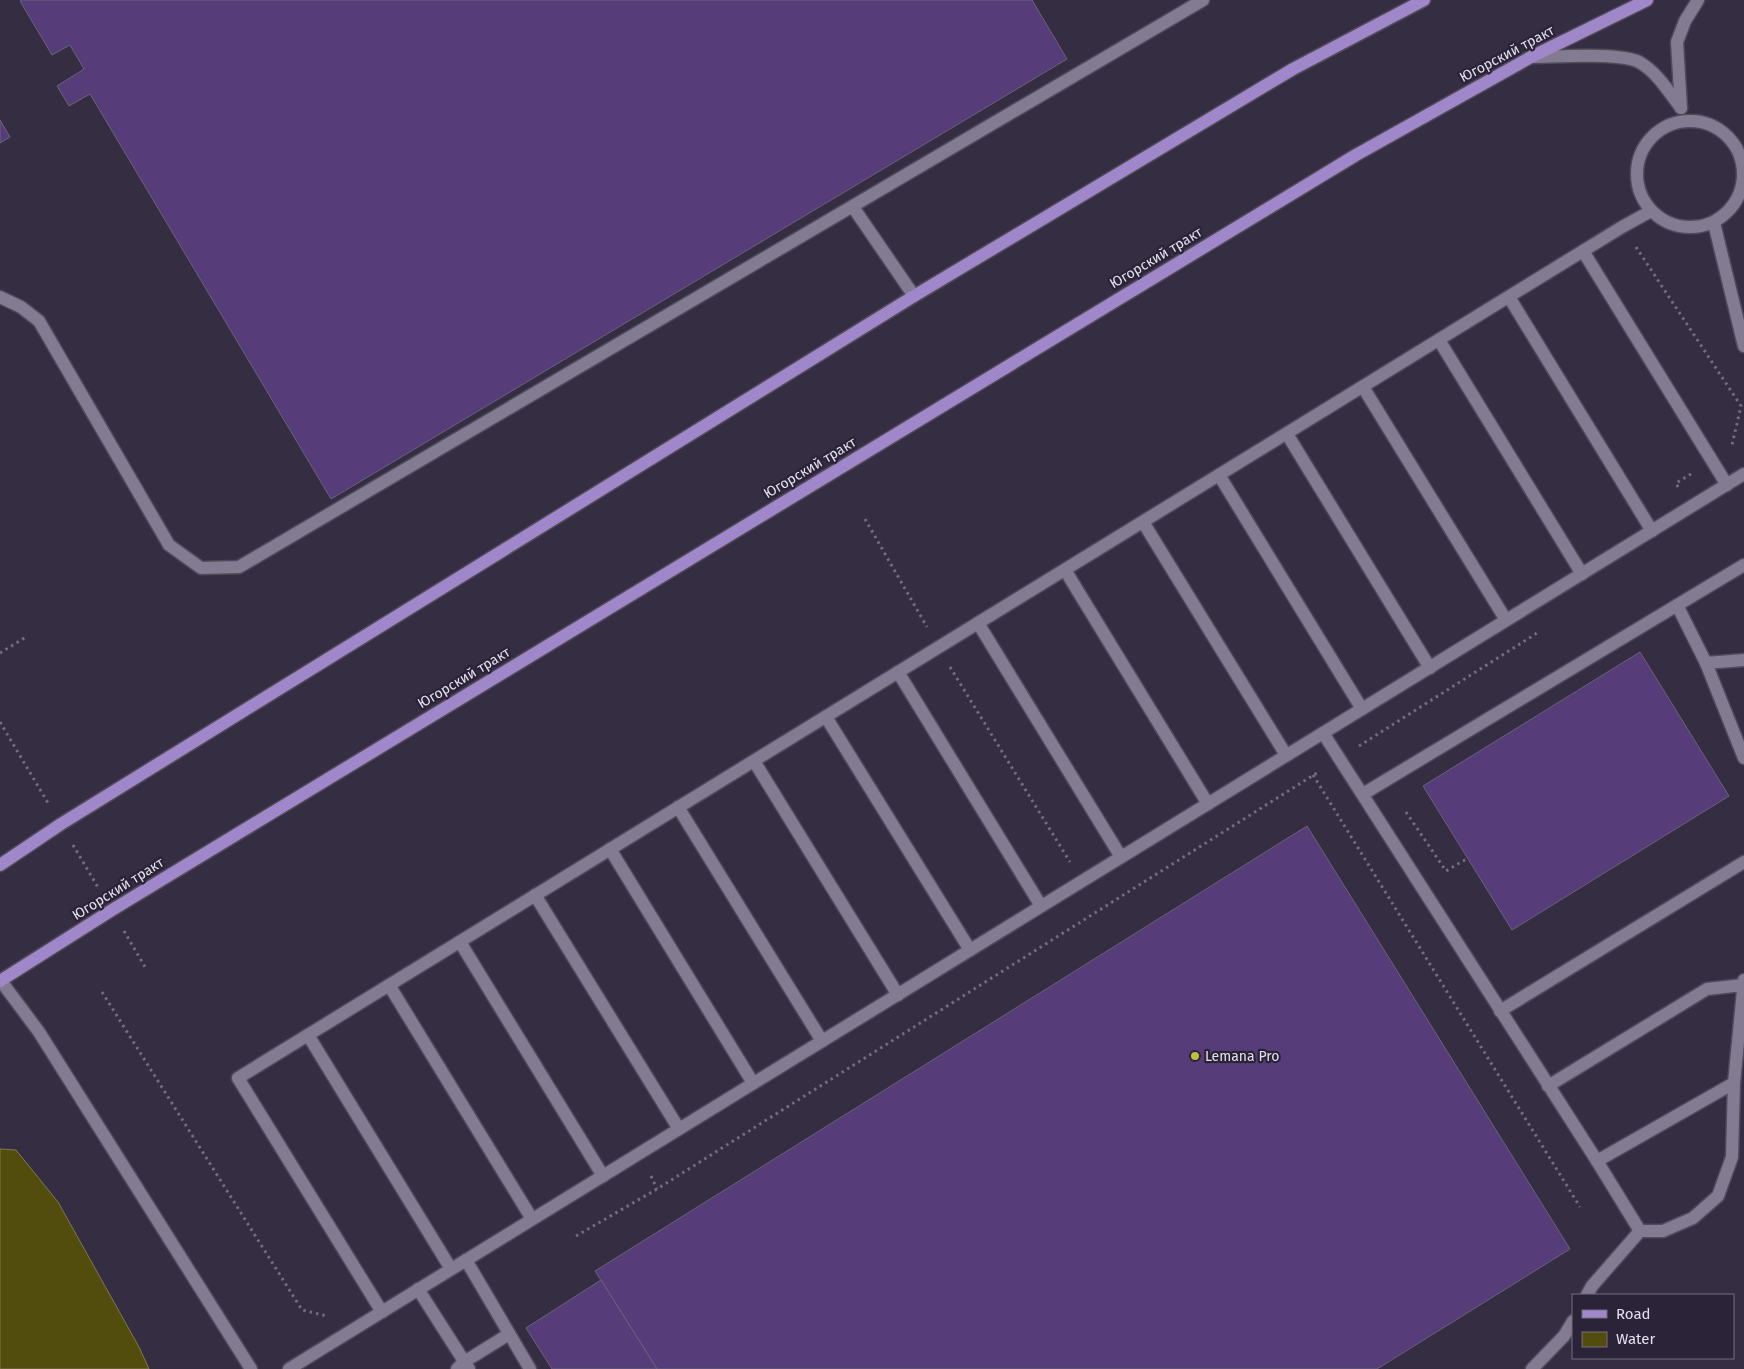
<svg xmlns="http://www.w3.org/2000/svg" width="1744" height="1369" viewBox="0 0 1744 1369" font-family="'Fira Sans',sans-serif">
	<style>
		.water { fill: #524d0c; stroke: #7e7950 }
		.building { fill: #563d7a; stroke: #6a6279 }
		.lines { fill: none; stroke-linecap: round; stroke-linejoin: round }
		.minor-casing { stroke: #504a5b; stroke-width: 15 }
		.major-casing { stroke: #504a5b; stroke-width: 15 }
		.path { stroke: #736d7f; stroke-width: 3; stroke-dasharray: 2.5 4; stroke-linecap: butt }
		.minor { stroke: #837b92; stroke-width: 12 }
		.major { stroke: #a087c9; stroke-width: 12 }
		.poi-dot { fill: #c5bc3d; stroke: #2b2337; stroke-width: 2 }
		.labels { text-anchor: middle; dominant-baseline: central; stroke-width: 4.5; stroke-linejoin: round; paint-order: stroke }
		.street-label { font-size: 14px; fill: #e4e0ed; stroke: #2b2337 }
		.poi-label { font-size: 14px; fill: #e4e0ed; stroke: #2b2337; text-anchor: start }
	</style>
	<rect width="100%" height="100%" fill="#352d42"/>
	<!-- water -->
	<polygon class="water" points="0,1149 16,1150 58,1202 139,1347 149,1369 0,1369"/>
	<!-- building -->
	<g class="building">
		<polygon points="22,0 1032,0 1067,59 331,499 90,94 69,106 57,86 84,69 70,45 52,55 20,1"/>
		<polygon points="0,120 10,137 0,143"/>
		<polygon points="1640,652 1729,796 1512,930 1423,786"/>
		<polygon points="1307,826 1570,1249 1377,1369 657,1369 595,1271"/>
		<polygon points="601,1280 657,1369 552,1369 526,1328"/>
	</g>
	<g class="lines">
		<!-- minor casing -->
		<g class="minor-casing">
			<g id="minor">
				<path d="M 1531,57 C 1555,57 1620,52 1639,62 C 1657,72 1669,92 1681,108"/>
				<polyline points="1681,108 1677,42 1685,21 1698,0"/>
				<circle cx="1690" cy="174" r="53"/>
				<polyline points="853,207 914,296"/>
				<polyline points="1714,223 1744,346"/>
				<polyline points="1583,251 1727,485"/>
				<polyline points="0,297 21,307 39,321 169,545 201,568 239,567 1203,0"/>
				<polyline points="1509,297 1652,531"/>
				<polyline points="1439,340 1582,574"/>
				<polyline points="1363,387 1506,620"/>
				<polyline points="1287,434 1430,668"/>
				<polyline points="1219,475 1362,709"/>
				<polyline points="1143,522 1286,755"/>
				<polyline points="1065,570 1208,804"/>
				<polyline points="1677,605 1706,663 1744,758"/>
				<polyline points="978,623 1121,857"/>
				<polyline points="1706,663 1744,660"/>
				<polyline points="898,672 1041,906"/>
				<polyline points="826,717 970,950"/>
				<polyline points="1323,733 1597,1161 1640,1231 1663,1231 1693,1218 1718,1196 1732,1157 1734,1083 1744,980"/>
				<polyline points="754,761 898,995"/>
				<polyline points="1363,794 1744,565"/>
				<polyline points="678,807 822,1041"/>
				<polyline points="610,849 753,1083"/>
				<polyline points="535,895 679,1129"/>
				<polyline points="460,942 603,1176"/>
				<polyline points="1,981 39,1032 251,1369"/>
				<polyline points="389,985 532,1219"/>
				<polyline points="1500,1011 1744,862"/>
				<polyline points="308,1035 451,1269"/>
				<polyline points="1548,1086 1707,989 1743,985"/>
				<polyline points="1597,1161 1734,1083"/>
				<polyline points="466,1260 530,1369"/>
				<polyline points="418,1289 469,1369"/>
				<polyline points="1587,1295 1592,1286 1640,1231"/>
				<polyline points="382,1312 238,1078 1622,227 1651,211"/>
				<polyline points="289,1369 1744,474"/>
				<polyline points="457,1369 464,1362 509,1334"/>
				<polyline points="1532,1369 1564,1336 1573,1321"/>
			</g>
		</g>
		<!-- major casing -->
		<g class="major-casing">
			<g id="major">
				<polyline points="0,865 61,824 914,296 1293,69 1424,0"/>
				<polyline points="0,981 112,910 1356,155 1531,57 1647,0"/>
			</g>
		</g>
		<!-- path -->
		<g class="path">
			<polyline points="1636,247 1741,406 1732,445"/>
			<polyline points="1678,487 1676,483 1691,474"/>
			<polyline points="865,519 927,627"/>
			<polyline points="0,653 26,637"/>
			<polyline points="950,667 1070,862"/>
			<polyline points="0,722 48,803"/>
			<polyline points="1359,746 1537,633"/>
			<polyline points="1313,775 1580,1207"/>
			<polyline points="1406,812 1446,871 1468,858"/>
			<polyline points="73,845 99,889"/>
			<polyline points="124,931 145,967"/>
			<polyline points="102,992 302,1310 327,1316"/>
			<polyline points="651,1176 657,1189"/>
			<polyline points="576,1236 657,1189 1320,771"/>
		</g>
		<!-- minor -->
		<use href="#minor" class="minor"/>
		<!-- major -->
		<use href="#major" class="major"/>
	</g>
	<!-- markers -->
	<circle class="poi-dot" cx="1195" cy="1056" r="5"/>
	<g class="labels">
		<!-- street labels -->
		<g class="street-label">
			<text transform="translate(1507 54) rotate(-28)">Югорский тракт</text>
			<text transform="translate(1156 258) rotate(-31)">Югорский тракт</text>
			<text transform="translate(810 468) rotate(-31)">Югорский тракт</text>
			<text transform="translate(464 678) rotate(-31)">Югорский тракт</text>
			<text transform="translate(118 889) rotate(-32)">Югорский тракт</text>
		</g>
		<!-- poi labels -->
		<g class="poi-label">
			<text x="1205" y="1056">Lemana Pro</text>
		</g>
	</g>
	<!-- legend -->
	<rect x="1572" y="1294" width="162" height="65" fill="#2b2337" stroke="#756f80"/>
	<rect x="1582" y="1310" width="25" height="8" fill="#a087c9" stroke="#756f80"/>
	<text x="1616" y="1319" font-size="15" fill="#e4e0ed">Road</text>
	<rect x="1582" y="1332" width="25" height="15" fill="#524d0c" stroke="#756f80"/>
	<text x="1616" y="1344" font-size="15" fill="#e4e0ed">Water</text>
</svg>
